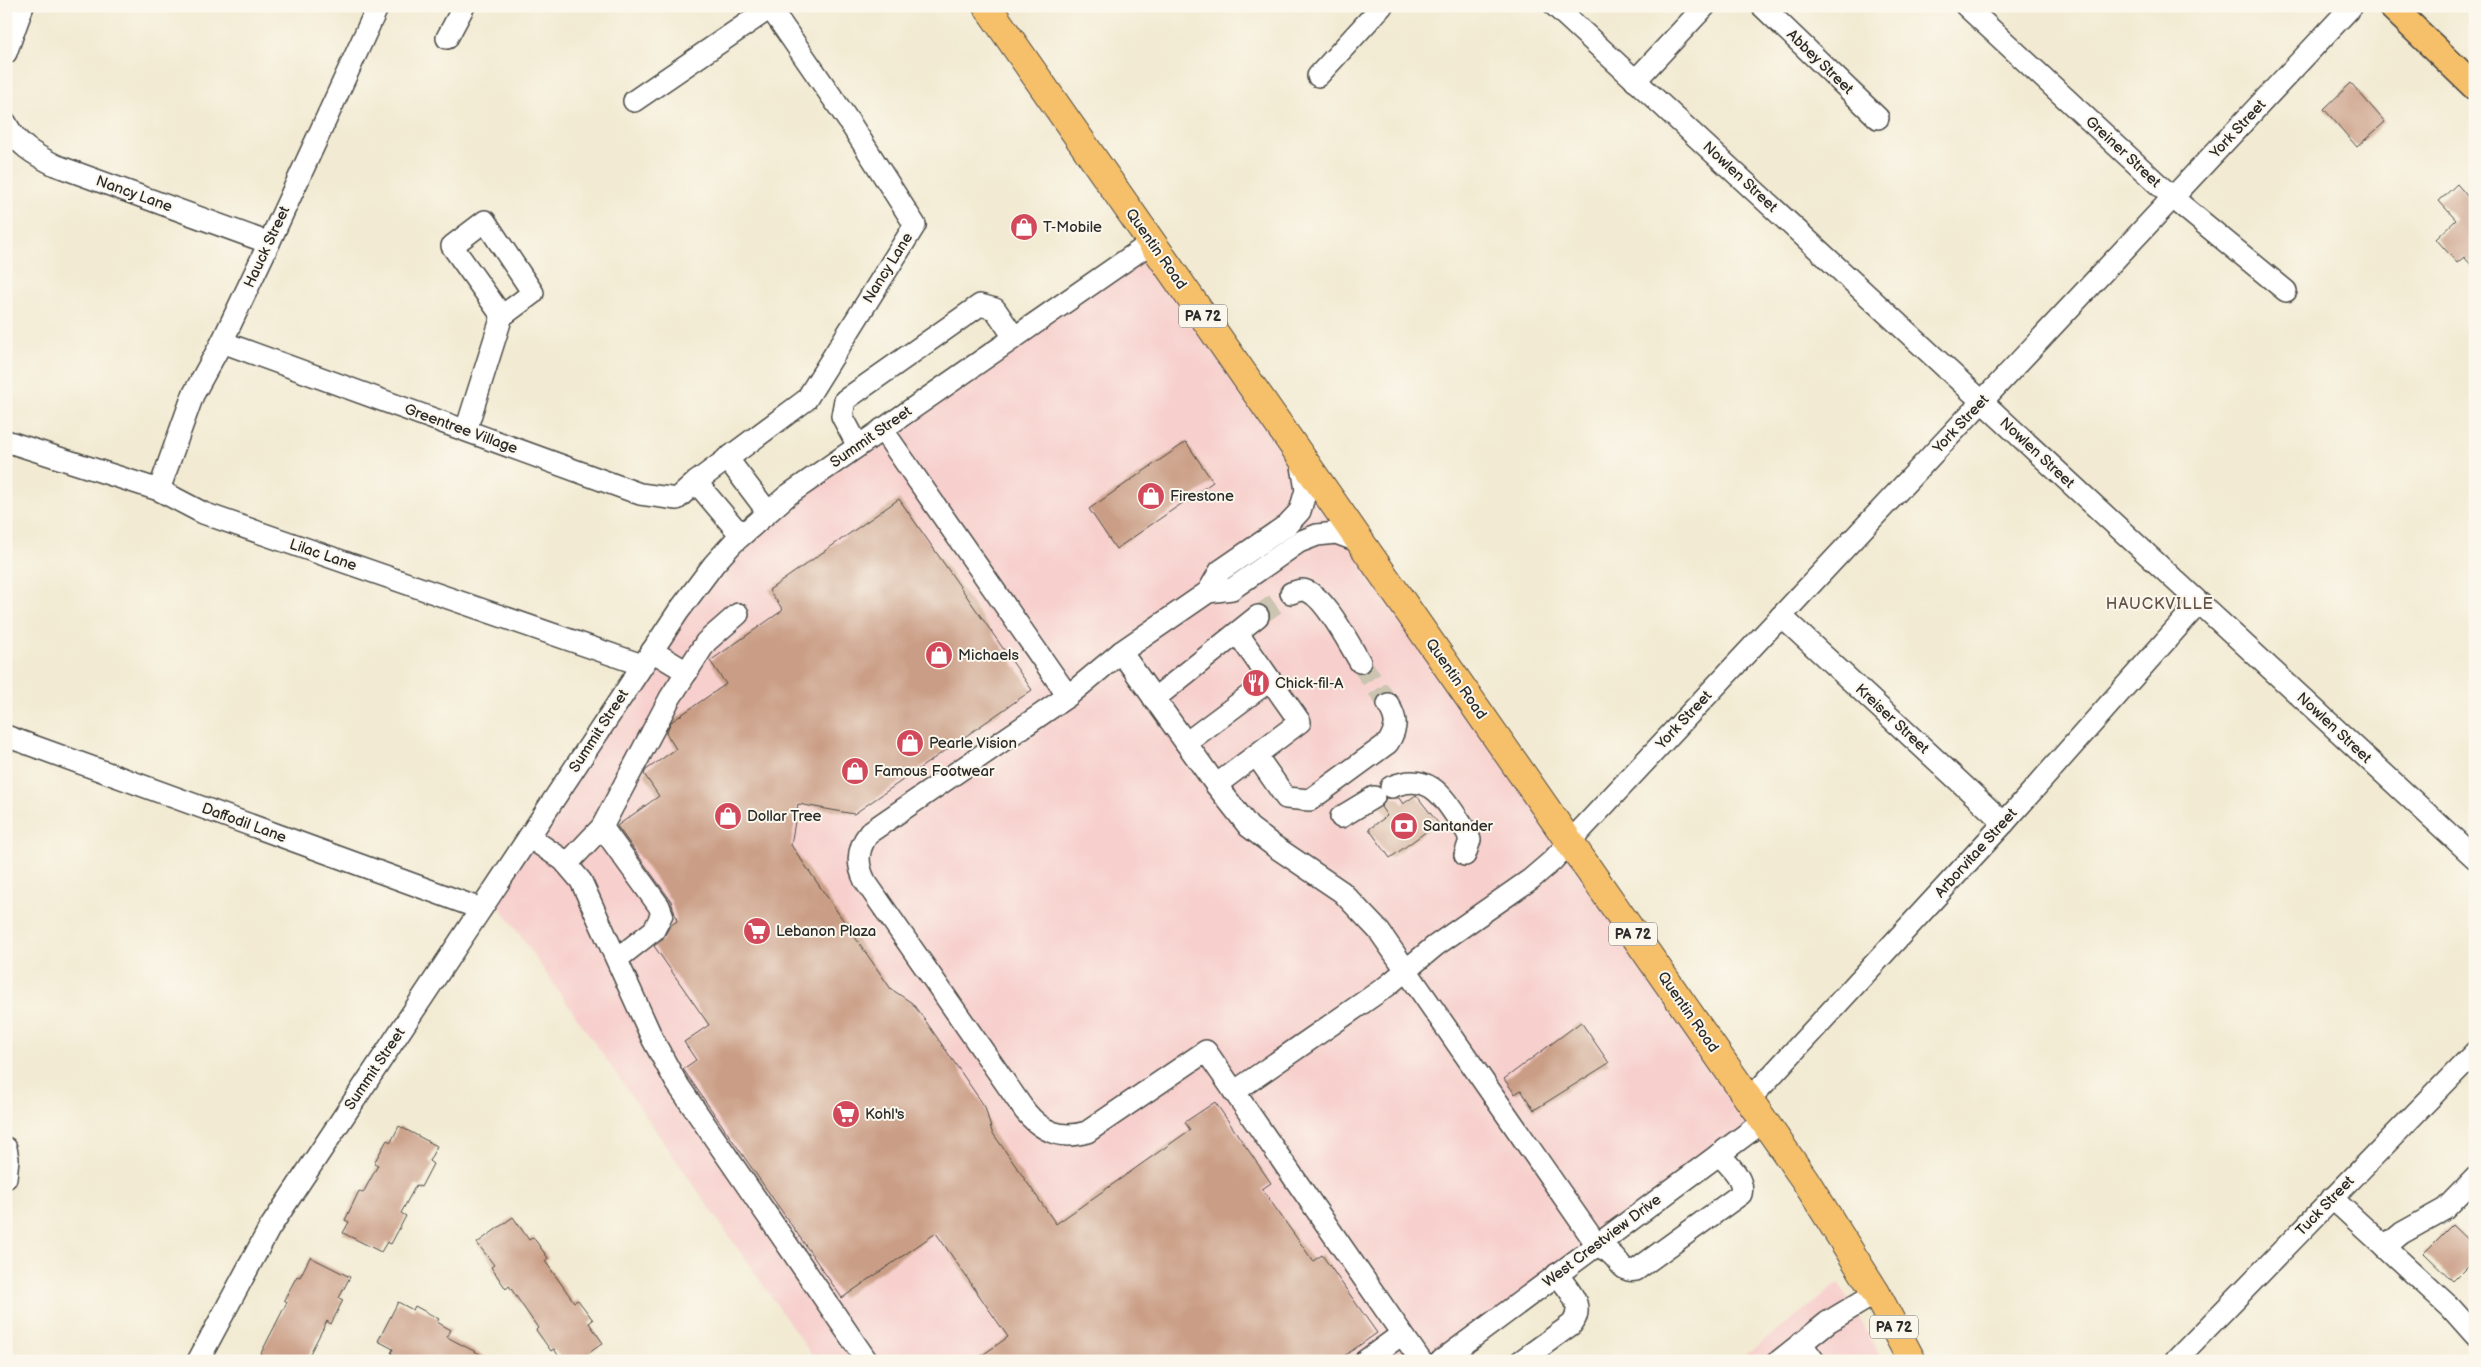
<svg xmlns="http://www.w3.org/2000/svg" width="2481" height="1367" viewBox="0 0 2481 1367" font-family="'Balsamiq Sans',sans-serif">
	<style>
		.built { fill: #f7d0cd }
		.building { fill: #ca9e86 }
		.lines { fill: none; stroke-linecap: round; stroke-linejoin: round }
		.minor-tunnel { stroke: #cac4b1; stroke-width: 21; stroke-dasharray: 21 11; stroke-linecap: butt }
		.minor-casing { stroke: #494844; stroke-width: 24 }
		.major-casing { stroke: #494844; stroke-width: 29 }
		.highway-casing { stroke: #494844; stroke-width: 30 }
		.minor { stroke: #fff; stroke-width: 21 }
		.major { stroke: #f6c06b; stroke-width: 26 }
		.highway { stroke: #f6c06b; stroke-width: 28 }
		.labels { text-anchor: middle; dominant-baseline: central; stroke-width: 4; stroke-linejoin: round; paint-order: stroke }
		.shield { fill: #fbf7ec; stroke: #696865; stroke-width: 1 }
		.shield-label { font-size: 14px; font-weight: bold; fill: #2b2b2b }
		.street-label { font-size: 15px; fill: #2b2b2b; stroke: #fbf7ec }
		.poi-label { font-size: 15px; fill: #2b2b2b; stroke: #fbf7ec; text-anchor: start }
		.neighbourhood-label { font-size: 16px; letter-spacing: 1px; fill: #63534b; stroke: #fbf7ec }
	</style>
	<rect width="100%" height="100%" fill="#fbf7ec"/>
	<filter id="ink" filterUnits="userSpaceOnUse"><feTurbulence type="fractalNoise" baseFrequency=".02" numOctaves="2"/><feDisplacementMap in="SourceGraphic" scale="10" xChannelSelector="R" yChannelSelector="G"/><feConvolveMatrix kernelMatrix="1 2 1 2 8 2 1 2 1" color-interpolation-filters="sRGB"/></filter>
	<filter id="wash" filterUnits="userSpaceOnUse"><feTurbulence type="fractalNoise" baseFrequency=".0096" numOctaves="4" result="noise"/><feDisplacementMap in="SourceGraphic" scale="20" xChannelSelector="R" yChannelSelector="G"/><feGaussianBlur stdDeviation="1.12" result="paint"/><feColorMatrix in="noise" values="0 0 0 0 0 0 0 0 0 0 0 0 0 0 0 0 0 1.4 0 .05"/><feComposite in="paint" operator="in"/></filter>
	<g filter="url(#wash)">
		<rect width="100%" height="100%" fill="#f2ead2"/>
		<!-- built -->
		<g class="built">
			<polygon points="1152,242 1764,1121 1441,1361 816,1361 491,894 733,543"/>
			<polygon points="1839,1283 1883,1361 1738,1361"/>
		</g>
		<g id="blocks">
			<!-- building -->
			<g class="building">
				<polygon points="2351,83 2385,122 2357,147 2324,109"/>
				<polygon points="2457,184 2475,205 2475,269 2464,257 2457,263 2436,239 2456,220 2439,201"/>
				<polygon points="1186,442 1213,482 1116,549 1089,509"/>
				<polygon points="899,499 1032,690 854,814 798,804 791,845 891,989 912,1003 927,1023 985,1107 992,1132 1056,1224 1190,1130 1185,1122 1215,1102 1271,1183 1262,1189 1313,1261 1322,1255 1377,1333 1337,1361 974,1361 1008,1337 936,1233 842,1298 683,1069 696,1060 684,1042 709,1025 654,946 662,940 670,926 677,921 671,901 617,826 659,796 644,774 646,770 676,749 666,733 671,722 726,684 710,661 783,610 769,590"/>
				<polygon points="1416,795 1438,823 1390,858 1369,829 1387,816 1381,807 1386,798 1399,798 1403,804"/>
				<polygon points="1581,1022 1609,1063 1534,1110 1521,1090 1515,1094 1504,1079"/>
				<polygon points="399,1126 437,1146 429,1161 433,1164 421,1187 416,1185 401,1213 406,1216 391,1244 387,1242 381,1252 343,1233 349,1222 345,1220 359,1191 363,1193 378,1165 374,1163 387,1140 391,1142"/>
				<polygon points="513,1217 529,1240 533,1237 548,1258 545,1261 574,1302 578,1300 593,1320 589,1323 603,1343 578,1361 562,1361 554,1349 551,1351 536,1330 538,1328 509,1286 506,1289 491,1267 494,1265 477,1243"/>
				<polygon points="2452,1225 2475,1247 2475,1259 2453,1281 2424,1253"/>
				<polygon points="310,1257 350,1277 339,1298 343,1300 331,1324 327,1321 306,1361 257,1361 287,1302 284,1300 297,1276 300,1277"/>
				<polygon points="398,1302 413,1310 415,1306 439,1319 437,1322 451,1330 447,1337 493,1361 406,1361 391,1353 393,1349 378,1341"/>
			</g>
		</g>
	</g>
	<g filter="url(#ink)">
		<use href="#blocks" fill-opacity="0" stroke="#494844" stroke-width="1"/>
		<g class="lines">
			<!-- minor-tunnel -->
			<g class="minor-tunnel">
				<polyline points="1258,616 1291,593"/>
				<polyline points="1360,662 1388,704"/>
			</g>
			<!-- minor casing -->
			<g class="minor-casing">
				<g id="minor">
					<polyline points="1555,6 2475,858"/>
					<polyline points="1762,6 1878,118"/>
					<polyline points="1966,6 2173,198 2286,291"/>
					<polyline points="447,38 464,6"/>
					<polyline points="6,53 23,6"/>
					<polyline points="1318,76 1382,6"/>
					<polyline points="1635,81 1705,6"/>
					<polyline points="634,101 770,8"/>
					<path d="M 6,123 C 16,144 35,155 55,165 L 269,243"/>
					<polyline points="222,342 640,494 677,499 696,482 806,400 915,225 850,123 769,6"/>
					<polyline points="882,429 1068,696"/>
					<polyline points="466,430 502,316 533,293 485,221 452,246 502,316"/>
					<polyline points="6,441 159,490 203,513 642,665"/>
					<polyline points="858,446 842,416 845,400 980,305 995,309 1014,337"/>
					<polyline points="727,458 767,511"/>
					<polyline points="696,482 734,527 744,533"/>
					<polyline points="159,490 193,395 222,342 269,243 378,6"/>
					<path d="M 1360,542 L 1336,533 L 1317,535 L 1299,542 L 1232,589 L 1208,592 L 1121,652 L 1068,696 L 870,832 C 857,848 856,863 865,881 L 1025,1111 C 1042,1132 1061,1140 1087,1132 L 1206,1051 L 1421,1361"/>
					<polyline points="1208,592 1220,571 1287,525 1300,511 1306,490 1301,460"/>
					<path d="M 1291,593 C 1294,592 1299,590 1302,590 C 1323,591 1350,646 1360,662"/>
					<polyline points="1781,616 2004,823"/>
					<polyline points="652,651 687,672"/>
					<path d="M 1121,652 L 1216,785 L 1249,827 L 1274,846 L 1342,892 L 1379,931 L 1597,1245 C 1601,1248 1607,1250 1611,1254 C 1620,1261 1622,1273 1636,1270 L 1741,1194 C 1745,1178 1728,1165 1719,1154"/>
					<polyline points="1154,699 1258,616"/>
					<polyline points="6,736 481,909"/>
					<polyline points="1186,743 1270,680"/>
					<path d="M 1256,755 L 1286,798 L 1310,800 L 1388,743 C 1398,727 1397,719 1388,704"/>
					<polyline points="1216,785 1300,722 1238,634"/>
					<path d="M 1391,787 C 1433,769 1446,803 1467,832 L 1470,840 L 1465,855"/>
					<polyline points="1341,817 1374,797"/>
					<polyline points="602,827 659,906 662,914 654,930 617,959"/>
					<polyline points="529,837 563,860 581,881 653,1040 676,1082 867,1361"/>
					<polyline points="567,864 602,827 670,698 706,642 738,614"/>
					<polyline points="1234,1092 1387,986 1435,946 1531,879 1552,861 2352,6"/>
					<polyline points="1749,1100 2004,823 2199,603"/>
					<polyline points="6,1148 8,1159 6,1178"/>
					<polyline points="2332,1198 2451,1308 2475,1335"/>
					<polyline points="2385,1247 2402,1233 2445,1209 2475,1178"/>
					<polyline points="1801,1343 1814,1361"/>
					<polyline points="198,1361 269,1229 678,612 714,564 733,543 788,495 1152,242"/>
					<polyline points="1365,1361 1402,1334"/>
					<polyline points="1441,1361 1764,1121"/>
					<path d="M 1521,1361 L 1572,1324 C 1586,1305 1568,1290 1557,1274"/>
					<polyline points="1779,1361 1828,1322 1876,1293"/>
					<polyline points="2175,1361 2475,1052"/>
				</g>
			</g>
			<!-- major casing -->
			<g class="major-casing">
				<polyline id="major" points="2391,6 2475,87"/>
			</g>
			<!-- highway casing -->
			<g class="highway-casing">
				<polyline id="highway" points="987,6 1805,1180 1876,1293 1912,1361"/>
			</g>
			<!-- minor -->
			<use href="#minor" class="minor"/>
			<!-- major -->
			<use href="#major" class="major"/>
			<!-- highway -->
			<use href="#highway" class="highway"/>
		</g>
	</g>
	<!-- icons -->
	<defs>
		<g id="shop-disc" transform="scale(1.4375)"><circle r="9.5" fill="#d1495b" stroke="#fbf7ec"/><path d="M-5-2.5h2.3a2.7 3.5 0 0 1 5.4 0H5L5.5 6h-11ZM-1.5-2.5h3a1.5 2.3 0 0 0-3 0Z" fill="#fff"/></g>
		<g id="restaurant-disc" transform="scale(1.4375)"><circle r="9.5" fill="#d1495b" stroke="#fbf7ec"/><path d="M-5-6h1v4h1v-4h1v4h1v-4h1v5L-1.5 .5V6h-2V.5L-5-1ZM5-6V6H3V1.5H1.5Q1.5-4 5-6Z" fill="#fff"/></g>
		<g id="bank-disc" transform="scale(1.4375)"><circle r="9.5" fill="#d1495b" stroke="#fbf7ec"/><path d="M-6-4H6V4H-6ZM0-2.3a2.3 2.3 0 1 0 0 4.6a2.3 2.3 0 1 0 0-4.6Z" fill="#fff"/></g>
		<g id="supermarket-disc" transform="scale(1.4375)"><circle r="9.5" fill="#d1495b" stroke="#fbf7ec"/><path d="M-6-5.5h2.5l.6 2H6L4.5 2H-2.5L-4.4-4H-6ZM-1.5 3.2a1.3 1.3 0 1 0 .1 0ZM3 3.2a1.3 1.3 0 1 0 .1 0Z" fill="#fff"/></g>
	</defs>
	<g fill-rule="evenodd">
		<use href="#shop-disc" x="1024" y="227"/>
		<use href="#shop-disc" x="1151" y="496"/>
		<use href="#shop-disc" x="939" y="655"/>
		<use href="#restaurant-disc" x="1256" y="683"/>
		<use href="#shop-disc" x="910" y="743"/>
		<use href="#shop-disc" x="855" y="771"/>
		<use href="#shop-disc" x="728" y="816"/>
		<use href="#bank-disc" x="1404" y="826"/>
		<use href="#supermarket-disc" x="757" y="931"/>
		<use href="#supermarket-disc" x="846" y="1114"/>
	</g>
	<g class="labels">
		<!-- shield labels -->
		<g class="shield">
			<rect x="1179" y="304.5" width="48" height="23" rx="4"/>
			<rect x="1609" y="922.5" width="48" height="23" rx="4"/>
			<rect x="1870" y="1315.5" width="48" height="23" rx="4"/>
		</g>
		<g class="shield-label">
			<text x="1203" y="316">PA 72</text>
			<text x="1633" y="934">PA 72</text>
			<text x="1894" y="1327">PA 72</text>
		</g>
		<!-- street labels -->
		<g class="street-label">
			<text transform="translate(1820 62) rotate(44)">Abbey Street</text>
			<text transform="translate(2238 129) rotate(-47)">York Street</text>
			<text transform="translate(2123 152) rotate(43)">Greiner Street</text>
			<text transform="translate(1740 177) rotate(43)">Nowlen Street</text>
			<text transform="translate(134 194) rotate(20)">Nancy Lane</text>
			<text transform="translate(267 247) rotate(-65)">Hauck Street</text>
			<text transform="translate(1156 249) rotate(55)">Quentin Road</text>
			<text transform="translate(888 268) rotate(-58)">Nancy Lane</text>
			<text transform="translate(1961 424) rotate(-47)">York Street</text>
			<text transform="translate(461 429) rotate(20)">Greentree Village</text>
			<text transform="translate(871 437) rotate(-35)">Summit Street</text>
			<text transform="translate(2037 453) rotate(43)">Nowlen Street</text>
			<text transform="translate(323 555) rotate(19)">Lilac Lane</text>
			<text transform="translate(1456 679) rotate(55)">Quentin Road</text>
			<text transform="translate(1892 719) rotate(43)">Kreiser Street</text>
			<text transform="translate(1684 720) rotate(-47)">York Street</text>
			<text transform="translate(2334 728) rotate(43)">Nowlen Street</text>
			<text transform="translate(599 731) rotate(-57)">Summit Street</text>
			<text transform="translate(244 823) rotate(20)">Daffodil Lane</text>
			<text transform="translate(1976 853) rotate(-48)">Arborvitae Street</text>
			<text transform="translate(1688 1012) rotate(55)">Quentin Road</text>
			<text transform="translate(375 1069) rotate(-56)">Summit Street</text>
			<text transform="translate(2325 1206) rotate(-46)">Tuck Street</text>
			<text transform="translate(1602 1241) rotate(-37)">West Crestview Drive</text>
		</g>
		<!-- poi labels -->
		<g class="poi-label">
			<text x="1043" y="227">T-Mobile</text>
			<text x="1170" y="496">Firestone</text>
			<text x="958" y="655">Michaels</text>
			<text x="1275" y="683">Chick-fil-A</text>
			<text x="929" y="743">Pearle Vision</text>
			<text x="874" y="771">Famous Footwear</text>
			<text x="747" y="816">Dollar Tree</text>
			<text x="1423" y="826">Santander</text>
			<text x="776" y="931">Lebanon Plaza</text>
			<text x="865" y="1114">Kohl's</text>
		</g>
		<!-- neighbourhood labels -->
		<g class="neighbourhood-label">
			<text x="2160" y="604">HAUCKVILLE</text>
		</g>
	</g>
	<!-- margin -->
	<rect width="2481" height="1367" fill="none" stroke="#fbf7ec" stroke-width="25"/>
</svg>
